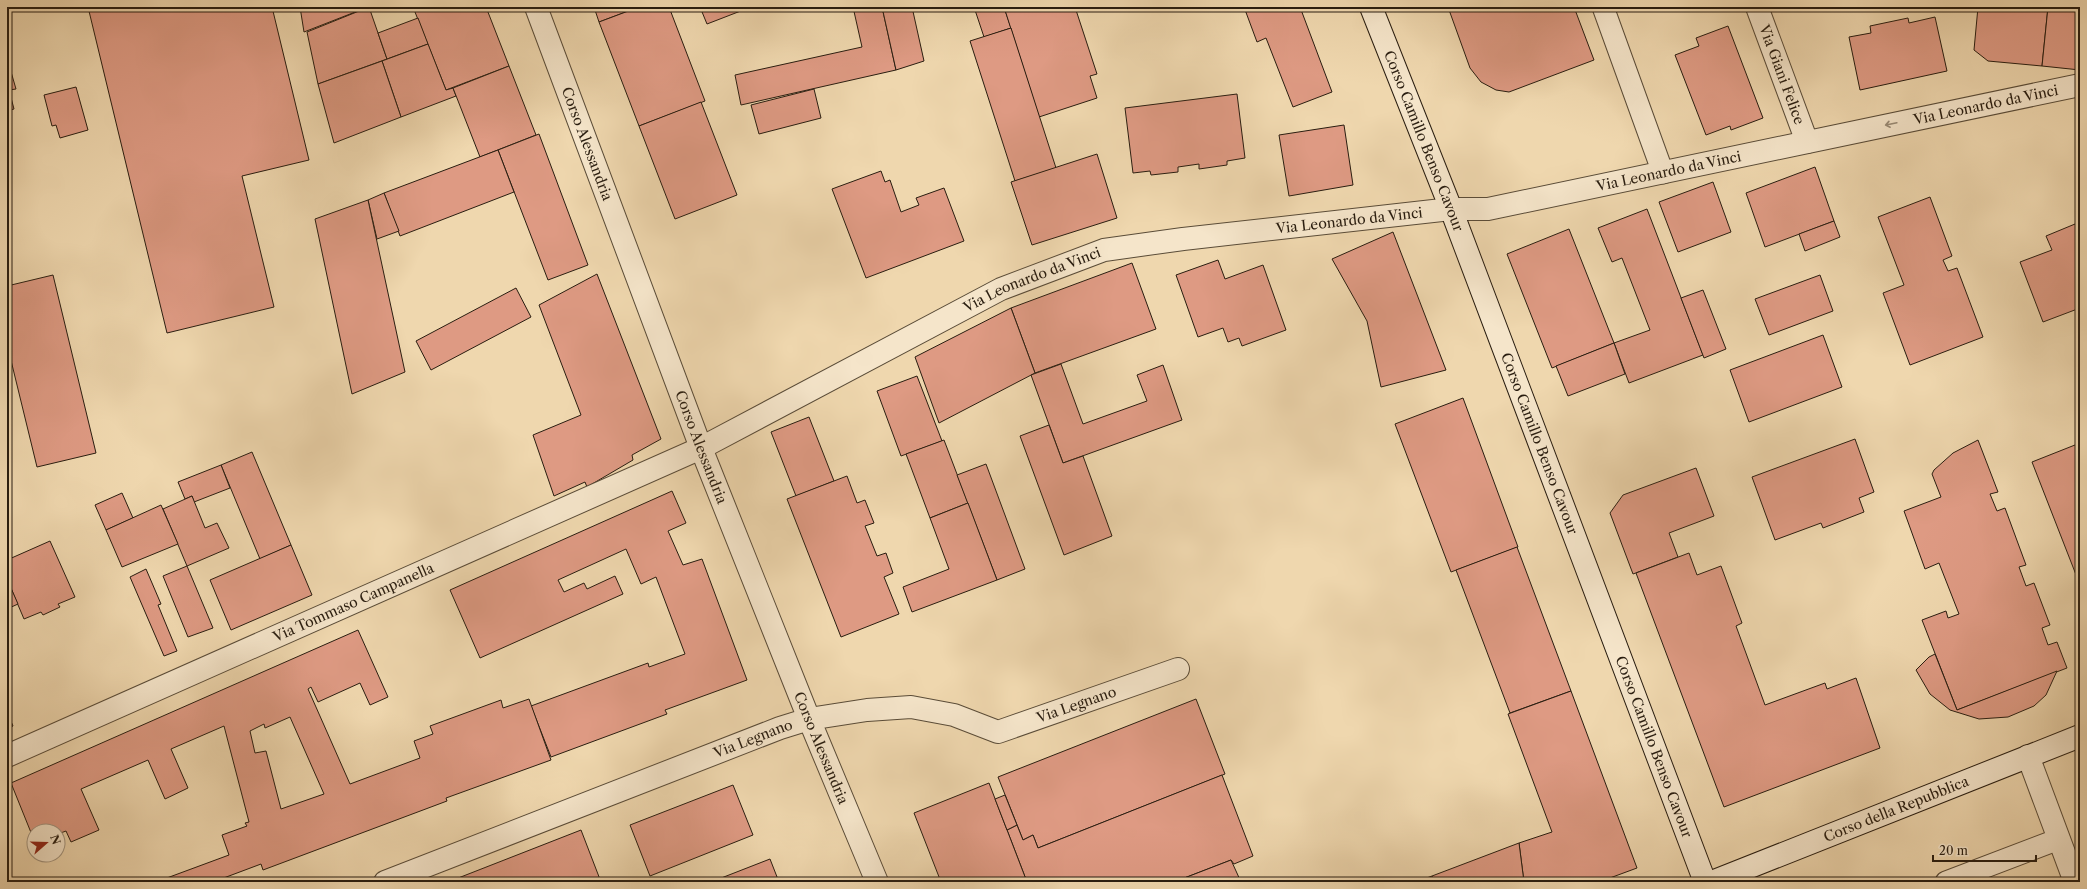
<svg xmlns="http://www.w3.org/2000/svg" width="2087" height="889" viewBox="0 0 2087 889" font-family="'Libre Caslon Text',serif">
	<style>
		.building { fill: #de9a83; stroke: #291d10; fill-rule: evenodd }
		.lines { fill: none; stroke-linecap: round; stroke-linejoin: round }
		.lane-casing { stroke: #5a4c38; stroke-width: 23 }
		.street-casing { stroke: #5a4c38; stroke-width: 24 }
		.secondary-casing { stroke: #291d10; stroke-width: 24 }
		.lane { stroke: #f5e5ca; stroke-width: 21 }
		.street { stroke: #f5e5ca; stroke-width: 22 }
		.secondary { stroke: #f5e5ca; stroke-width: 22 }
		.oneway { stroke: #998b76 }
		.labels { text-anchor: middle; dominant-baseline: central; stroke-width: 3; stroke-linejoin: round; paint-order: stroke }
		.street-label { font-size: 14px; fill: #291d10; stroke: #f5e5ca }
	</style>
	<rect width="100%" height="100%" fill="#efd7ae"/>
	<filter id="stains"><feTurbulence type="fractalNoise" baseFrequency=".005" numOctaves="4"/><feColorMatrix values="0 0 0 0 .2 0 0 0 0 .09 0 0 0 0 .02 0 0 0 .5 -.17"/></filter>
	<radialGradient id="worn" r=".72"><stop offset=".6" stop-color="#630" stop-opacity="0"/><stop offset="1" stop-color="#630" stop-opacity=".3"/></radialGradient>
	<!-- building -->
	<g class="building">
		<polygon points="88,7 272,7 309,160 242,176 274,307 167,333"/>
		<polygon points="300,7 368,7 304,32"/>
		<polygon points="369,7 387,59 318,84 307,32"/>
		<polygon points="413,7 486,7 509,66 446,90"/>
		<polygon points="594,7 639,7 599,22"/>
		<polygon points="639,7 669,7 705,101 639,126 599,22"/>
		<polygon points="700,7 751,7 707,24"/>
		<polygon points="853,7 882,7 896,70 741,105 735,75 862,47"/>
		<polygon points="882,7 912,7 924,61 896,70"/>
		<polygon points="974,7 1004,7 1011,28 984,37"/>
		<polygon points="1004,7 1075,7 1097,74 1090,76 1097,98 1039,117"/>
		<polygon points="1244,7 1300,7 1332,92 1293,107 1266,38 1257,42"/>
		<polygon points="1448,7 1574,7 1594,60 1509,92 1496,90 1481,82 1470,68"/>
		<polygon points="1978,7 2048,7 2042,66 1988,61 1974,50"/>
		<polygon points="2048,7 2080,7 2080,70 2042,66"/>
		<polygon points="1935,17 1947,71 1860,90 1849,37 1871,33 1870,26 1908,18 1909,23"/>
		<polygon points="418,18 428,44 387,59 378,33"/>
		<polygon points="1728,26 1763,118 1731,130 1730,126 1706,135 1675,55 1699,46 1696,38"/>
		<polygon points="1011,28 1056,168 1015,181 970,41"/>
		<polygon points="428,44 446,90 453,88 456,96 401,117 382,61"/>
		<polygon points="7,58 16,89 9,90 14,109 7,111"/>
		<polygon points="382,61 401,117 334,143 318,84"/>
		<polygon points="509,66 536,135 480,157 453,88"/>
		<polygon points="76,87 88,130 60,138 56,125 52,126 44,95"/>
		<polygon points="814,89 821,118 759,134 751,105"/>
		<polygon points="1237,94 1245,158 1227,161 1227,165 1199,169 1199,164 1178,167 1178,172 1151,175 1150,171 1133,173 1125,108"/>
		<polygon points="701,102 737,195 675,219 639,126"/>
		<polygon points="1344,125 1353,185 1289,196 1279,135"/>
		<polygon points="539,134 588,265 548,280 498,150"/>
		<polygon points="498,150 514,192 400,236 384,193"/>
		<polygon points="1097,154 1117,218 1032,245 1011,182"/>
		<polygon points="1815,167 1834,221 1765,247 1746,193"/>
		<polygon points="881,171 885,182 890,180 901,212 919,205 916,198 944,188 964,241 866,278 832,189"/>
		<polygon points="1713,182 1731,232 1678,252 1659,202"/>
		<polygon points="384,193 399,231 377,239 368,200"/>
		<polygon points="1930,197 1952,256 1943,260 1948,271 1957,268 1983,337 1910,365 1883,293 1904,285 1878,217"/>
		<polygon points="368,200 405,372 352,394 315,219"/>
		<polygon points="1647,209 1703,355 1629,383 1614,343 1650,330 1622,258 1612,262 1598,228"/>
		<polygon points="1834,221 1840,237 1805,251 1799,234"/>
		<polygon points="2075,224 2080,236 2080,308 2043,322 2020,262 2052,250 2046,236"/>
		<polygon points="1569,229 1614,343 1552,368 1507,254"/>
		<polygon points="1393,232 1446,370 1381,387 1367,321 1332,259"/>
		<polygon points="1218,260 1225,279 1263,265 1286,330 1242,346 1239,338 1228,342 1223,328 1198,337 1176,275"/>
		<polygon points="1132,263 1156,329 1035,373 1011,308"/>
		<polygon points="597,274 661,439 632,455 633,460 587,487 585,482 554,496 533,435 581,415 539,305"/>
		<polygon points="53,275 96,453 37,467 7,344 7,286"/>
		<polygon points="1820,275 1833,311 1769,335 1755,299"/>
		<polygon points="516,288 531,317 431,370 416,341"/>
		<polygon points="1703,290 1726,349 1704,358 1681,298"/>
		<polygon points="1011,308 1035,373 939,423 915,357"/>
		<polygon points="1823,335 1842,387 1749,422 1730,370"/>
		<polygon points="1614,343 1625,374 1568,396 1556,366"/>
		<polygon points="1061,364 1083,424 1147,401 1137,375 1163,365 1182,420 1063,463 1031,375"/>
		<polygon points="917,376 942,441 901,456 877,391"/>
		<polygon points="1463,398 1518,547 1451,572 1395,424"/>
		<polygon points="809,417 834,481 796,496 771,432"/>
		<polygon points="1049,425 1063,463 1083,456 1112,536 1064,555 1020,436"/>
		<polygon points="1855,439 1874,492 1859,498 1864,512 1823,528 1821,523 1775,540 1752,477"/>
		<polygon points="944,440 968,503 930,518 906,454"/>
		<polygon points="1978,440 1998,492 1990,494 1997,511 2005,508 2026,565 2019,567 2026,586 2034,583 2050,625 2042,628 2048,645 2057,642 2067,668 1957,710 1922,620 1946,611 1948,618 1959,614 1939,563 1925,569 1904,511 1941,497 1932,474 1934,470 1953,453"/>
		<polygon points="2080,443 2080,585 2032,462"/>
		<polygon points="252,452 291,545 260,559 221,465"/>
		<polygon points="986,464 1025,569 997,580 957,475"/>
		<polygon points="221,465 230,488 194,502 192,496 185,499 178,482"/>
		<polygon points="1696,468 1714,516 1669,533 1678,557 1633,574 1610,513 1623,495"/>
		<polygon points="847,476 857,503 865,500 874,523 865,526 877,556 886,553 893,573 884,577 899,614 841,637 787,499"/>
		<polygon points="672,491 686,523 668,531 683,565 702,559 747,680 665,710 667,714 551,757 531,706 648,663 649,667 685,654 656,577 641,584 626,549 558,580 564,592 584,583 587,589 615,576 623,594 480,658 450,590"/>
		<polygon points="122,493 133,518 106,530 95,505"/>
		<polygon points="192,496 205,528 217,523 229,548 187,566 163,509"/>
		<polygon points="968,503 997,580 912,612 903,587 949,569 930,518"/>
		<polygon points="161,505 178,544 122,567 106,530"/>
		<polygon points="50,541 75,597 58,604 60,607 43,615 41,612 24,619 7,579 7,560"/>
		<polygon points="291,545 312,595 231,630 210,580"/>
		<polygon points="1517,547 1571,691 1510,713 1456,570"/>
		<polygon points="1689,553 1697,575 1721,566 1742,623 1736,626 1765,705 1825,683 1827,689 1856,678 1880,748 1724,807 1636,573"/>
		<polygon points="187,566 213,628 188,637 163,576"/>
		<polygon points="146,569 161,604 158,605 177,651 164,656 130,577"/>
		<polygon points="7,579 18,604 7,609"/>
		<path d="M 358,630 L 388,697 L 370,705 L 360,683 L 318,702 L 311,687 L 308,689 L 350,784 L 420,758 L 414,741 L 433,734 L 430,726 L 501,700 L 503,708 L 529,699 L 551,760 L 446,798 L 447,801 L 263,870 L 261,864 L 213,882 L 156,882 L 229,855 L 222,835 L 247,826 L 245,823 L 249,822 L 224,726 L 171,749 L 188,788 L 165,799 L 148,760 L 81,789 L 99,830 L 71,842 L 66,831 L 58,834 L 58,831 L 34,831 L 34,840 L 11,783 ZM 290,717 L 324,794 L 281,809 L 266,751 L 255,753 L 250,731 L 264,724 L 265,728 Z"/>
		<polygon points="1935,654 1957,710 2057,671 2046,695 2034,706 2008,717 1979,719 1950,710 1930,694 1916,670 1929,657"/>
		<polygon points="1571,691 1637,868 1599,882 1524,882 1519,843 1552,832 1508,714"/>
		<polygon points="1196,699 1225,774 1038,848 1033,835 1023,840 998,777"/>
		<polygon points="7,712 13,726 7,729"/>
		<polygon points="1222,775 1253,856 1234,864 1231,860 1174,882 1027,882 1007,830 1017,825 1023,840 1033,835 1038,848"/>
		<polygon points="989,783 1027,882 941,882 914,813"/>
		<polygon points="733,785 753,835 650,876 630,825"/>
		<polygon points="1005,795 1017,825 1007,830 995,799"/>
		<polygon points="581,830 601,882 448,882"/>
		<polygon points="1519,843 1524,882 1432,882 1432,876"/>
		<polygon points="770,859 779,882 711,882"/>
		<polygon points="1231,860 1241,882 1174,882"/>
		<polygon points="1432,876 1432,882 1416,882"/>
	</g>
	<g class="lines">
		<!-- lane casing -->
		<g class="lane-casing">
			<g id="lane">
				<polyline points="1603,7 1663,173"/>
				<polyline points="1946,882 2059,839"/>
			</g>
		</g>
		<!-- street casing -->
		<g class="street-casing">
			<g id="street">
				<path id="s1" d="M 536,7 L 701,448 L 809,719 L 877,882"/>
				<path id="s2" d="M 1757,7 L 1807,142"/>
				<path id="s3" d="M 7,756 L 701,448 L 1001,289 L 1104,250 L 1183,239 L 1451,209 L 1488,209 L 2080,85"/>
				<polyline points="2028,756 2075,882"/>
				<path id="s4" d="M 385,882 L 780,728 L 809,719 L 867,710 L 911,707 L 954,715 L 998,732 L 1178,669"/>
			</g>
		</g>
		<!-- secondary casing -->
		<g class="secondary-casing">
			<g id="secondary">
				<path id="s5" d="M 1371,7 L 1451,209 L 1705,882"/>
				<path id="s6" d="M 1712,882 L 2080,736"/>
			</g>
		</g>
		<!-- lane -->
		<use href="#lane" class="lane"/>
		<!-- street -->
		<use href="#street" class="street"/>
		<!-- secondary -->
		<use href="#secondary" class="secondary"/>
	</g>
	<!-- one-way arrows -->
	<defs><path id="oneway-shaft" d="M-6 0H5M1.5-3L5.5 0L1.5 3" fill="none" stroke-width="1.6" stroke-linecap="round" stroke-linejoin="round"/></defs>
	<use class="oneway" href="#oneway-shaft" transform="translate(1891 124) rotate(168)"/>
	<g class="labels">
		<!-- street labels -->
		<g class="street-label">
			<text stroke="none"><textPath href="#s2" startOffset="72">Via Giani Felice</textPath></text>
			<text stroke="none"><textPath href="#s3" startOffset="2104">Via Leonardo da Vinci</textPath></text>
			<text stroke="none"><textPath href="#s5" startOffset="144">Corso Camillo Benso Cavour</textPath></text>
			<text stroke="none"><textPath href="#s1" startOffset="146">Corso Alessandria</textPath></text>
			<text stroke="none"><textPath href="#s3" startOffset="1780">Via Leonardo da Vinci</textPath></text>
			<text stroke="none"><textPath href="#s3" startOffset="1456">Via Leonardo da Vinci</textPath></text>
			<text stroke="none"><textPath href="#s3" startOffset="1131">Via Leonardo da Vinci</textPath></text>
			<text stroke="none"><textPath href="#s5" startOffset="468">Corso Camillo Benso Cavour</textPath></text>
			<text stroke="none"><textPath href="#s1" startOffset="470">Corso Alessandria</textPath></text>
			<text stroke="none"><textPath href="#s3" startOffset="379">Via Tommaso Campanella</textPath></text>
			<text stroke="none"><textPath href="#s4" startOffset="731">Via Legnano</textPath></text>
			<text stroke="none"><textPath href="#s4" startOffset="395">Via Legnano</textPath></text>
			<text stroke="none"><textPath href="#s1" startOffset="794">Corso Alessandria</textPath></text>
			<text stroke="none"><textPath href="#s5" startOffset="792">Corso Camillo Benso Cavour</textPath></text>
			<text stroke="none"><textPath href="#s6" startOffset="198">Corso della Repubblica</textPath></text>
		</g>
	</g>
	<!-- margin -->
	<rect width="2087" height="889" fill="none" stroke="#efd7ae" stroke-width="24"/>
	<rect x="8" y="8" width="2071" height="873" fill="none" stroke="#291d10" stroke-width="2"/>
	<rect x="12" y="12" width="2063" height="865" fill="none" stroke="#291d10"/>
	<!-- north arrow -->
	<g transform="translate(46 843) rotate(70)"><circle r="19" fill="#f5e5ca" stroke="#a39580"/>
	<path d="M0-3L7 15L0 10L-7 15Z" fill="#8f2418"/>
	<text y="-6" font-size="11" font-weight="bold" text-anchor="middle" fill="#291d10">N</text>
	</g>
	<!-- scale -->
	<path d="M1933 855v6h103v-6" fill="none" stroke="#291d10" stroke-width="2"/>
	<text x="1939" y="855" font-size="12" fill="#291d10" stroke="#f5e5ca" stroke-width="3" paint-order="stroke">20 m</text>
	<rect width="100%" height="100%" filter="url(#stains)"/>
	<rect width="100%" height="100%" fill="url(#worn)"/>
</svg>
